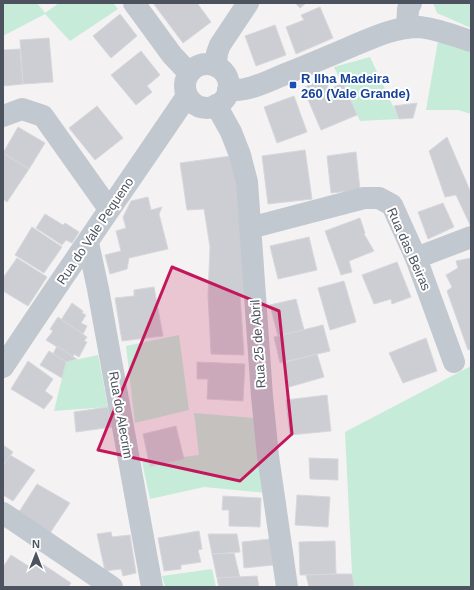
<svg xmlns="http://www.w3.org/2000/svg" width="474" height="590" viewBox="0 0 474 590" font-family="Arial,sans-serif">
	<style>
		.green { fill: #c6ecd9 }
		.building { fill: #cdced4; stroke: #d7d8dc }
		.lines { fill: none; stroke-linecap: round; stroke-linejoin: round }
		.minor { stroke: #c2c8cf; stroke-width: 22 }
		.marked { fill: #c2185b; fill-opacity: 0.2; stroke: #c2185b; stroke-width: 3; stroke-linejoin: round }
		.transit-dot { fill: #1a4fb4; stroke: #fff; stroke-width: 1.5 }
		.labels { text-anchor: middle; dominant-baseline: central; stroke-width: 4; stroke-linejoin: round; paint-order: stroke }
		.transit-label { font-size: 13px; font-weight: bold; fill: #164399; stroke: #fff; text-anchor: start }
		.street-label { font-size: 13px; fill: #4c535e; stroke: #fff }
	</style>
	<rect width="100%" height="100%" fill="#f4f2f2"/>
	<!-- green -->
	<g class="green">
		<polygon points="3,3 37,3 45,13 59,3 113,3 118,9 70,41 45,14 3,36"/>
		<polygon points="433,3 471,3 471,28 437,13"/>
		<polygon points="438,41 471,52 471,114 458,110 426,110"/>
		<polygon points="370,57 399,119 360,121 334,67"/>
		<polygon points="179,335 189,410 135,423 126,346"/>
		<polygon points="98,355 108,407 54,411 66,362"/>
		<polygon points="471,366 471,587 354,587 352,574 345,432"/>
		<polygon points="194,413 254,418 267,493 204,487 150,499 142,462 199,455"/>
		<polygon points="212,569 216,587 165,587 162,576"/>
	</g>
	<!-- building -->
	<g class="building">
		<polygon points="153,3 197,3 211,22 183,43"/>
		<polygon points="295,3 306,3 300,8"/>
		<polygon points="320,7 333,38 296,54 286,27 304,20 301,15"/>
		<polygon points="120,14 137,36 111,58 93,36"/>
		<polygon points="275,25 286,55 256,66 245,36"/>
		<polygon points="49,38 53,82 23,84 20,40"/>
		<polygon points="20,49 23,84 3,86 3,50"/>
		<polygon points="141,51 160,75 147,86 152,92 136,105 111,75"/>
		<polygon points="324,78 329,89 343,83 357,115 321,130 303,88"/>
		<polygon points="294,96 307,132 277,143 264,107"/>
		<polygon points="417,103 413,118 399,119 394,106"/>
		<polygon points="97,106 123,138 95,160 69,128"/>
		<polygon points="18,127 45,143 29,169 3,153"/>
		<polygon points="447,137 471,193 471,227 456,195 445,197 429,151"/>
		<polygon points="305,150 312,199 268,204 262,156"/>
		<polygon points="356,152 360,190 331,193 327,156"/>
		<polygon points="3,153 29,169 7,202 3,199"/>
		<polygon points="231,156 240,199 245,295 240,294 244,355 211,354 208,295 210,247 204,209 187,210 180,163"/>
		<polygon points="148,197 151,210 162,207 159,214 168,249 129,258 127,269 110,274 105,255 121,251 116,231 126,228 123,217 131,201"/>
		<polygon points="443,203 454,227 428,239 418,212"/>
		<polygon points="45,214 63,225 65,223 79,232 72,243 66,240 62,245 36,228"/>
		<polygon points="360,218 365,233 364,234 374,251 349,261 352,272 341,275 325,231"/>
		<polygon points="32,227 62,247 44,273 15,255"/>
		<polygon points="309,237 317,270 278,279 270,246"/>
		<polygon points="17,258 47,277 28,306 3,291 3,278"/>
		<polygon points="471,258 471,349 468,350 447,291 452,287 446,275 458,268 456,261"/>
		<polygon points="397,262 411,297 392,304 391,299 374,304 362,275"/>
		<polygon points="344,281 356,322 330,330 318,288"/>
		<polygon points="154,287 163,336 122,341 115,298 134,296 134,290"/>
		<polygon points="296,299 304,330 278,336 270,305"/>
		<polygon points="72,303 83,311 82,313 86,315 81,323 87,326 83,334 61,320"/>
		<polygon points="58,317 87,337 84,341 87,342 79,357 74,354 73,357 46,340 53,331 50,329"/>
		<polygon points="323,325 330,351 280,363 274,337"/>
		<polygon points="426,338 437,371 403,383 389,353"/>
		<polygon points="57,346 73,357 77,359 66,362 53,354"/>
		<polygon points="49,351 66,362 62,378 40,365"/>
		<polygon points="317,354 324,377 289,387 283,363"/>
		<polygon points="28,361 53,379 45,391 53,397 44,409 11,389"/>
		<polygon points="197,362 245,364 243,401 207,399 208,379 197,379"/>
		<polygon points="327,395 331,431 290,435 286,400"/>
		<polygon points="108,407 112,427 76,432 74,412"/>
		<polygon points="176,426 184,459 150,467 143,434"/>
		<polygon points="3,445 13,452 3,466"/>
		<polygon points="10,455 35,470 13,501 3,495 3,466"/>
		<polygon points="309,458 338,459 338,480 310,479"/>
		<polygon points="37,484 70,503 50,533 19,512"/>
		<polygon points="297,495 330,497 328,527 295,525"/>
		<polygon points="223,496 261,498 260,527 229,526 229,510 222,510"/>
		<polygon points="199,531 202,549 198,550 201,562 181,565 181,569 164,571 158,538"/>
		<polygon points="111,532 112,537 130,535 136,573 123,576 121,569 105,571 97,534"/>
		<polygon points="208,534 237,534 240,552 212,554"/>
		<polygon points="270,539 273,565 244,568 242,542"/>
		<polygon points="335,541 336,574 300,575 299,542"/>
		<polygon points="234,553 240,578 217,578 212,554"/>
		<polygon points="11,555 33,569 38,561 71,583 68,587 3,587 3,567"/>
		<polygon points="336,574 352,574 354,587 309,587 306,575"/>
		<polygon points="257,576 259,587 219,587 217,578"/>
	</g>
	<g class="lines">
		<!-- minor -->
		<g class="minor">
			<polyline points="134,3 172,55 189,73"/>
			<polyline points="407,28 408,9 411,3"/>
			<circle cx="207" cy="86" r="22"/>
			<polyline points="216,66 217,53 220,45 248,3"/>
			<path d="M 228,90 C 247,92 266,82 283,75 C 305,66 327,57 348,48 C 370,39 394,27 418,27 C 436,28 454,36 471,41"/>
			<polyline points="216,105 231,132 240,155 247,182 262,396 268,456 287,587"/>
			<polyline points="3,116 22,109 43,116 109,209"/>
			<polyline points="250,228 364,198 379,198 392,205 416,258 454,362"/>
			<polyline points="88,243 98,289 152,587"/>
			<polyline points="416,258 471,237"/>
			<path d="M 3,367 C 63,276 126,186 187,96"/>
			<polyline points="3,513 112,587"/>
		</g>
	</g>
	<!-- marked area -->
	<path class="marked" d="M 172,267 L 279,311 L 292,434 L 240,481 L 98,450 Z"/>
	<!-- markers -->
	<rect class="transit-dot" x="289" y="81" width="8" height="8" rx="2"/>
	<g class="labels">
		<!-- transit labels -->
		<g class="transit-label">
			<text x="301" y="78">R Ilha Madeira<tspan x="301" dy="15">260 (Vale Grande)</tspan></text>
		</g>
		<!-- street labels -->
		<g class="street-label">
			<text transform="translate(95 231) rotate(-56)">Rua do Vale Pequeno</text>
			<text transform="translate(409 249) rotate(66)">Rua das Beiras</text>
			<text transform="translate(258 344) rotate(-94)">Rua 25 de Abril</text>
			<text transform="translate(121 415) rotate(80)">Rua do Alecrim</text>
		</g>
	</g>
	<!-- border -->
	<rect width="474" height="590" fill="none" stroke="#4c535e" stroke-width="8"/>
	<!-- north arrow -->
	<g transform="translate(36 554)" stroke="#ffffff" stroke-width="3" paint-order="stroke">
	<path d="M0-3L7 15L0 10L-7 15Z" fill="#4c535e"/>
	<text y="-6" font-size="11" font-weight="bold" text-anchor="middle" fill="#4c535e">N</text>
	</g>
</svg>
